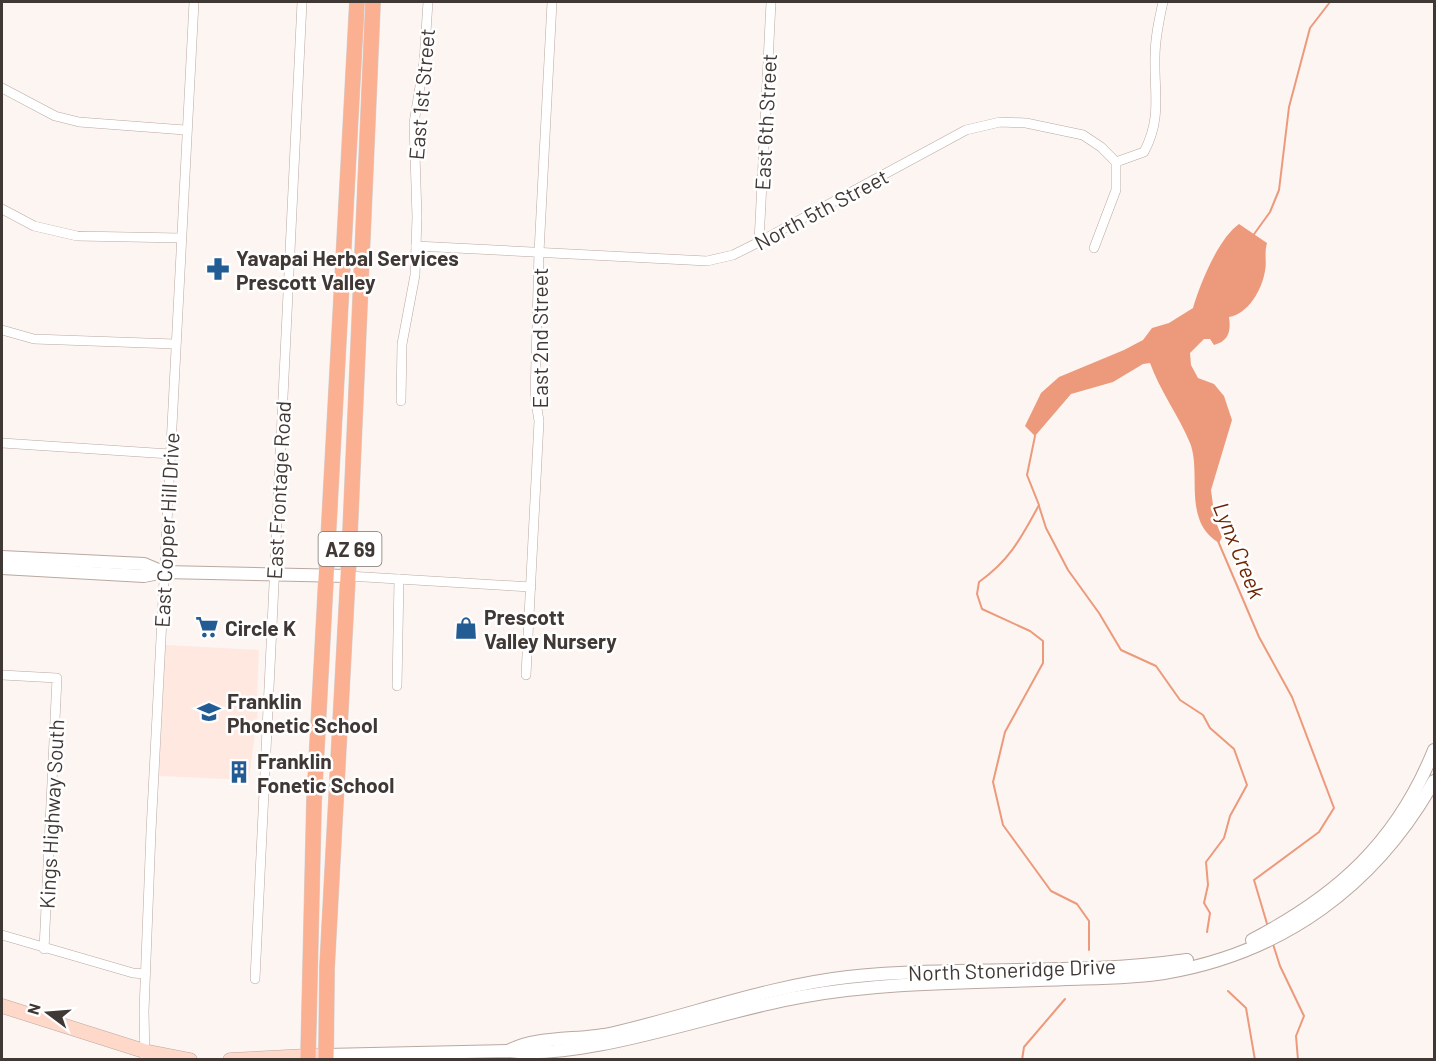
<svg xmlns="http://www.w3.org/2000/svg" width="1436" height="1061" viewBox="0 0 1436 1061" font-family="Barlow,sans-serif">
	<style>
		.built { fill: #ffe8e0 }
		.water { fill: #ec9a7b }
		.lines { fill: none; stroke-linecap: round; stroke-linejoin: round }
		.stream { stroke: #ec9a7b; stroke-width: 2 }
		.minor-casing { stroke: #baa8a1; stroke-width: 10 }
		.tertiary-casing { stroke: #baa8a1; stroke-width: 14 }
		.secondary-casing { stroke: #baa8a1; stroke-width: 15 }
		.primary-casing { stroke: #d5d3d3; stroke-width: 16 }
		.minor { stroke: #fff; stroke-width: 9 }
		.tertiary { stroke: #fff; stroke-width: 12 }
		.secondary { stroke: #fed8c9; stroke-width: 14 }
		.primary { stroke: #fcb092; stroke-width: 15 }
		.labels { text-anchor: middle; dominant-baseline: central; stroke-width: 5; stroke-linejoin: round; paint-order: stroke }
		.shield { fill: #fff; stroke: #797472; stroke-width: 1.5 }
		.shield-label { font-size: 20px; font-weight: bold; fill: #403835 }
		.street-label { font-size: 21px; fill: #403835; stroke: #fff }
		.poi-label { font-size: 21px; font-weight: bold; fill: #403835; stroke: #fff; text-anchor: start }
		.water-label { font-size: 22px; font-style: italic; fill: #6d2402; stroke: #fff }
	</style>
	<rect width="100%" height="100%" fill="#fdf5f2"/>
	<!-- built -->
	<polygon class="built" points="165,645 259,650 257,692 259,702 249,780 159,776"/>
	<!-- water -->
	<path class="water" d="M 1239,224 L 1267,243 C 1264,253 1267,262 1265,271 C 1262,290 1248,314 1229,317 C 1231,331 1229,341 1214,345 L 1210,339 L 1204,339 L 1190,353 L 1191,365 L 1198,378 L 1214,384 L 1224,396 L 1232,420 L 1211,490 L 1215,520 L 1222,537 L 1219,543 C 1182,521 1202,473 1190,443 C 1179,416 1160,391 1150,363 L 1143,364 L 1113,382 L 1071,394 L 1035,436 L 1025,426 L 1041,393 L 1059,377 L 1124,350 L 1143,340 L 1152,328 L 1169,323 L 1193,308 C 1200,284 1218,239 1239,224 Z"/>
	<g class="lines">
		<!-- stream -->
		<g class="stream">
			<polyline points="1252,237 1270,212 1279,190 1289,107 1310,28 1330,2"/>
			<path d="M 1035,436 L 1027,475 L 1039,505 C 1021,538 1010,560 979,582 L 977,594 L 982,609 L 1030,631 L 1043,641 L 1043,663 L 1005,732 L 993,782 L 1003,825 L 1051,891 L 1077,904 L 1089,921 L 1089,950"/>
			<polyline points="1039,506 1046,528 1068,570 1099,613 1121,650 1156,666 1180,700 1203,715 1210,728 1234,749 1247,785 1230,816 1224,838 1206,862 1208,885 1204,903 1210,913 1207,932"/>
			<polyline points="1218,541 1259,637 1292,697 1334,808 1319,832 1254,880 1268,927"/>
			<polyline points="1272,941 1280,966 1304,1016 1296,1036 1298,1060"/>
			<polyline points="1228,991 1246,1008 1255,1060"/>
			<polyline points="1022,1060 1024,1047 1065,999"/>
		</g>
		<!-- minor casing -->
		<g class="minor-casing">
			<g id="minor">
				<polyline points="2,88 55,116 79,122 185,130"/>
				<path d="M 1116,162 L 1144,152 C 1162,118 1154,93 1155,57 C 1155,38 1159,20 1163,2"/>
				<polyline points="2,209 34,226 77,236 180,238"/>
				<polyline points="759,242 771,2"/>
				<polyline points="416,246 707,261 733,255 759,242 966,130 1000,122 1026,123 1083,135 1101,147 1116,162 1116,190 1094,248"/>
				<polyline points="2,330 34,339 175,344"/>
				<polyline points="401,401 402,344 415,275 417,217 414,123 424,62 428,2"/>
				<polyline points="2,443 170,454"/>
				<polyline points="348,576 531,587"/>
				<polyline points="2,675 57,678 44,949"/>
				<polyline points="526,675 539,421 535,396 539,252 552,2"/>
				<polyline points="397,686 399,579"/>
				<polyline points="2,935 133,973 145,974"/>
				<polyline points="255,979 302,2"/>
				<polyline points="145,1060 144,1011 151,831 194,2"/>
			</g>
		</g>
		<!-- tertiary casing -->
		<g class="tertiary-casing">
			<g id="tertiary">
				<polyline points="2,557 144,564 163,572"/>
				<polyline points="2,568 144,576 164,572 348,576"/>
				<path d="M 1252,940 C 1338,895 1397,842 1434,750"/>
				<path d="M 508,1051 C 539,1035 580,1041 614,1033 C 692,1015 768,986 848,977 C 960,965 1075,976 1187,960"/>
				<path d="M 326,1055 L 508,1051 C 586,1061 719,1011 800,997 C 888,981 978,983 1067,979 C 1099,978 1132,978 1164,973 C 1283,953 1375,886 1434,781"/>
			</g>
		</g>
		<!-- secondary casing -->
		<g class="secondary-casing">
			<g id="secondary">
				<polyline points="2,1006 144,1051 190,1060"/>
				<polyline points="230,1060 326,1055"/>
			</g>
		</g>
		<!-- primary casing -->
		<g class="primary-casing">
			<g id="primary">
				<polyline points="308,1060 314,802 357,2"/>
				<polyline points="326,1060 327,968 349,557 373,2"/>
			</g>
		</g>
		<!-- minor -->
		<use href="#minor" class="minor"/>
		<!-- tertiary -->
		<use href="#tertiary" class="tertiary"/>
		<!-- secondary -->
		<use href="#secondary" class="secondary"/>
		<!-- primary -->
		<use href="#primary" class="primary"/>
	</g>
	<!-- icons -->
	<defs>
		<g id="pharmacy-bare" transform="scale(1.8)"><path d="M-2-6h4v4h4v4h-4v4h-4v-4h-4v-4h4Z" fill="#235b93" stroke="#fff" stroke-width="2.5" paint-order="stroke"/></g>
		<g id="supermarket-bare" transform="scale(1.8)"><path d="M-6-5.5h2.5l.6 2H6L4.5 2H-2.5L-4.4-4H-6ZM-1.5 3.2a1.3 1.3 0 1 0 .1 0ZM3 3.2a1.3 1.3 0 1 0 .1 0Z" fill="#235b93" stroke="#fff" stroke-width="2.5" paint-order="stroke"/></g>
		<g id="shop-bare" transform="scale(1.8)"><path d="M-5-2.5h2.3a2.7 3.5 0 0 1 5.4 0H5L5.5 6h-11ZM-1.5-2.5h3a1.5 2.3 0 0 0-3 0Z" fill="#235b93" stroke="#fff" stroke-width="2.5" paint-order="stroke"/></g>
		<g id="school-bare" transform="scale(1.8)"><path d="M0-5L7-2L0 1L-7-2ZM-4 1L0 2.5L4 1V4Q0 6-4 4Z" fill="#235b93" stroke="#fff" stroke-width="2.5" paint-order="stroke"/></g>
		<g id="building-bare" transform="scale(1.8)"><path d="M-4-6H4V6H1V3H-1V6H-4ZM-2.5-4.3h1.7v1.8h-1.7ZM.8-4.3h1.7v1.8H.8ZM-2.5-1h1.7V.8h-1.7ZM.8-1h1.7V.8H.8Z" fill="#235b93" stroke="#fff" stroke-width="2.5" paint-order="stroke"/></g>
	</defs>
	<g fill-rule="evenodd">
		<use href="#pharmacy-bare" x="218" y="269"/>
		<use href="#supermarket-bare" x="207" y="627"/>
		<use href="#shop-bare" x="466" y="628"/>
		<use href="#school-bare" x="209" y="712"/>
		<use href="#building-bare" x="239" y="772"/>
	</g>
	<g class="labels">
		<!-- shield labels -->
		<rect class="shield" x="318.5" y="532" width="63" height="34" rx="4.5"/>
		<g class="shield-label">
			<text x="350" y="549">AZ 69</text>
		</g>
		<!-- street labels -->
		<g class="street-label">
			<text transform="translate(421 94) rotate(-85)">East 1st Street</text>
			<text transform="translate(765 122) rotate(-87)">East 6th Street</text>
			<text transform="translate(821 209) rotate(-28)">North 5th Street</text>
			<text transform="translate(539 338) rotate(-90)">East 2nd Street</text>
			<text transform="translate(278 490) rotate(-87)">East Frontage Road</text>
			<text transform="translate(166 530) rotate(-87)">East Copper Hill Drive</text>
			<text transform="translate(51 814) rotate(-87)">Kings Highway South</text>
			<text transform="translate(1012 969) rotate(-2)">North Stoneridge Drive</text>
		</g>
		<!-- poi labels -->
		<g class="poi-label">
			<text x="236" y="257">Yavapai Herbal Services<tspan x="236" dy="24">Prescott Valley</tspan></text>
			<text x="484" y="616">Prescott<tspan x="484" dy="24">Valley Nursery</tspan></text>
			<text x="225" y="627">Circle K</text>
			<text x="227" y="700">Franklin<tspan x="227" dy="24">Phonetic School</tspan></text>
			<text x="257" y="760">Franklin<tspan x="257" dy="24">Fonetic School</tspan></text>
		</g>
		<!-- water labels -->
		<g class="water-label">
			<text transform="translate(1240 550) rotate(68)">Lynx Creek</text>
		</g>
	</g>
	<!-- border -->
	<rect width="1436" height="1061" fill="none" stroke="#403835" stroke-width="6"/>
	<!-- north arrow -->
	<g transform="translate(48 1013) rotate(286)" stroke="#ffffff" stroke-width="4.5" paint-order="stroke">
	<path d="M0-4.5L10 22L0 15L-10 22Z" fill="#403835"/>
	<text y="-9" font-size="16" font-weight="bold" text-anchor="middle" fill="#403835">N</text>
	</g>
</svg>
